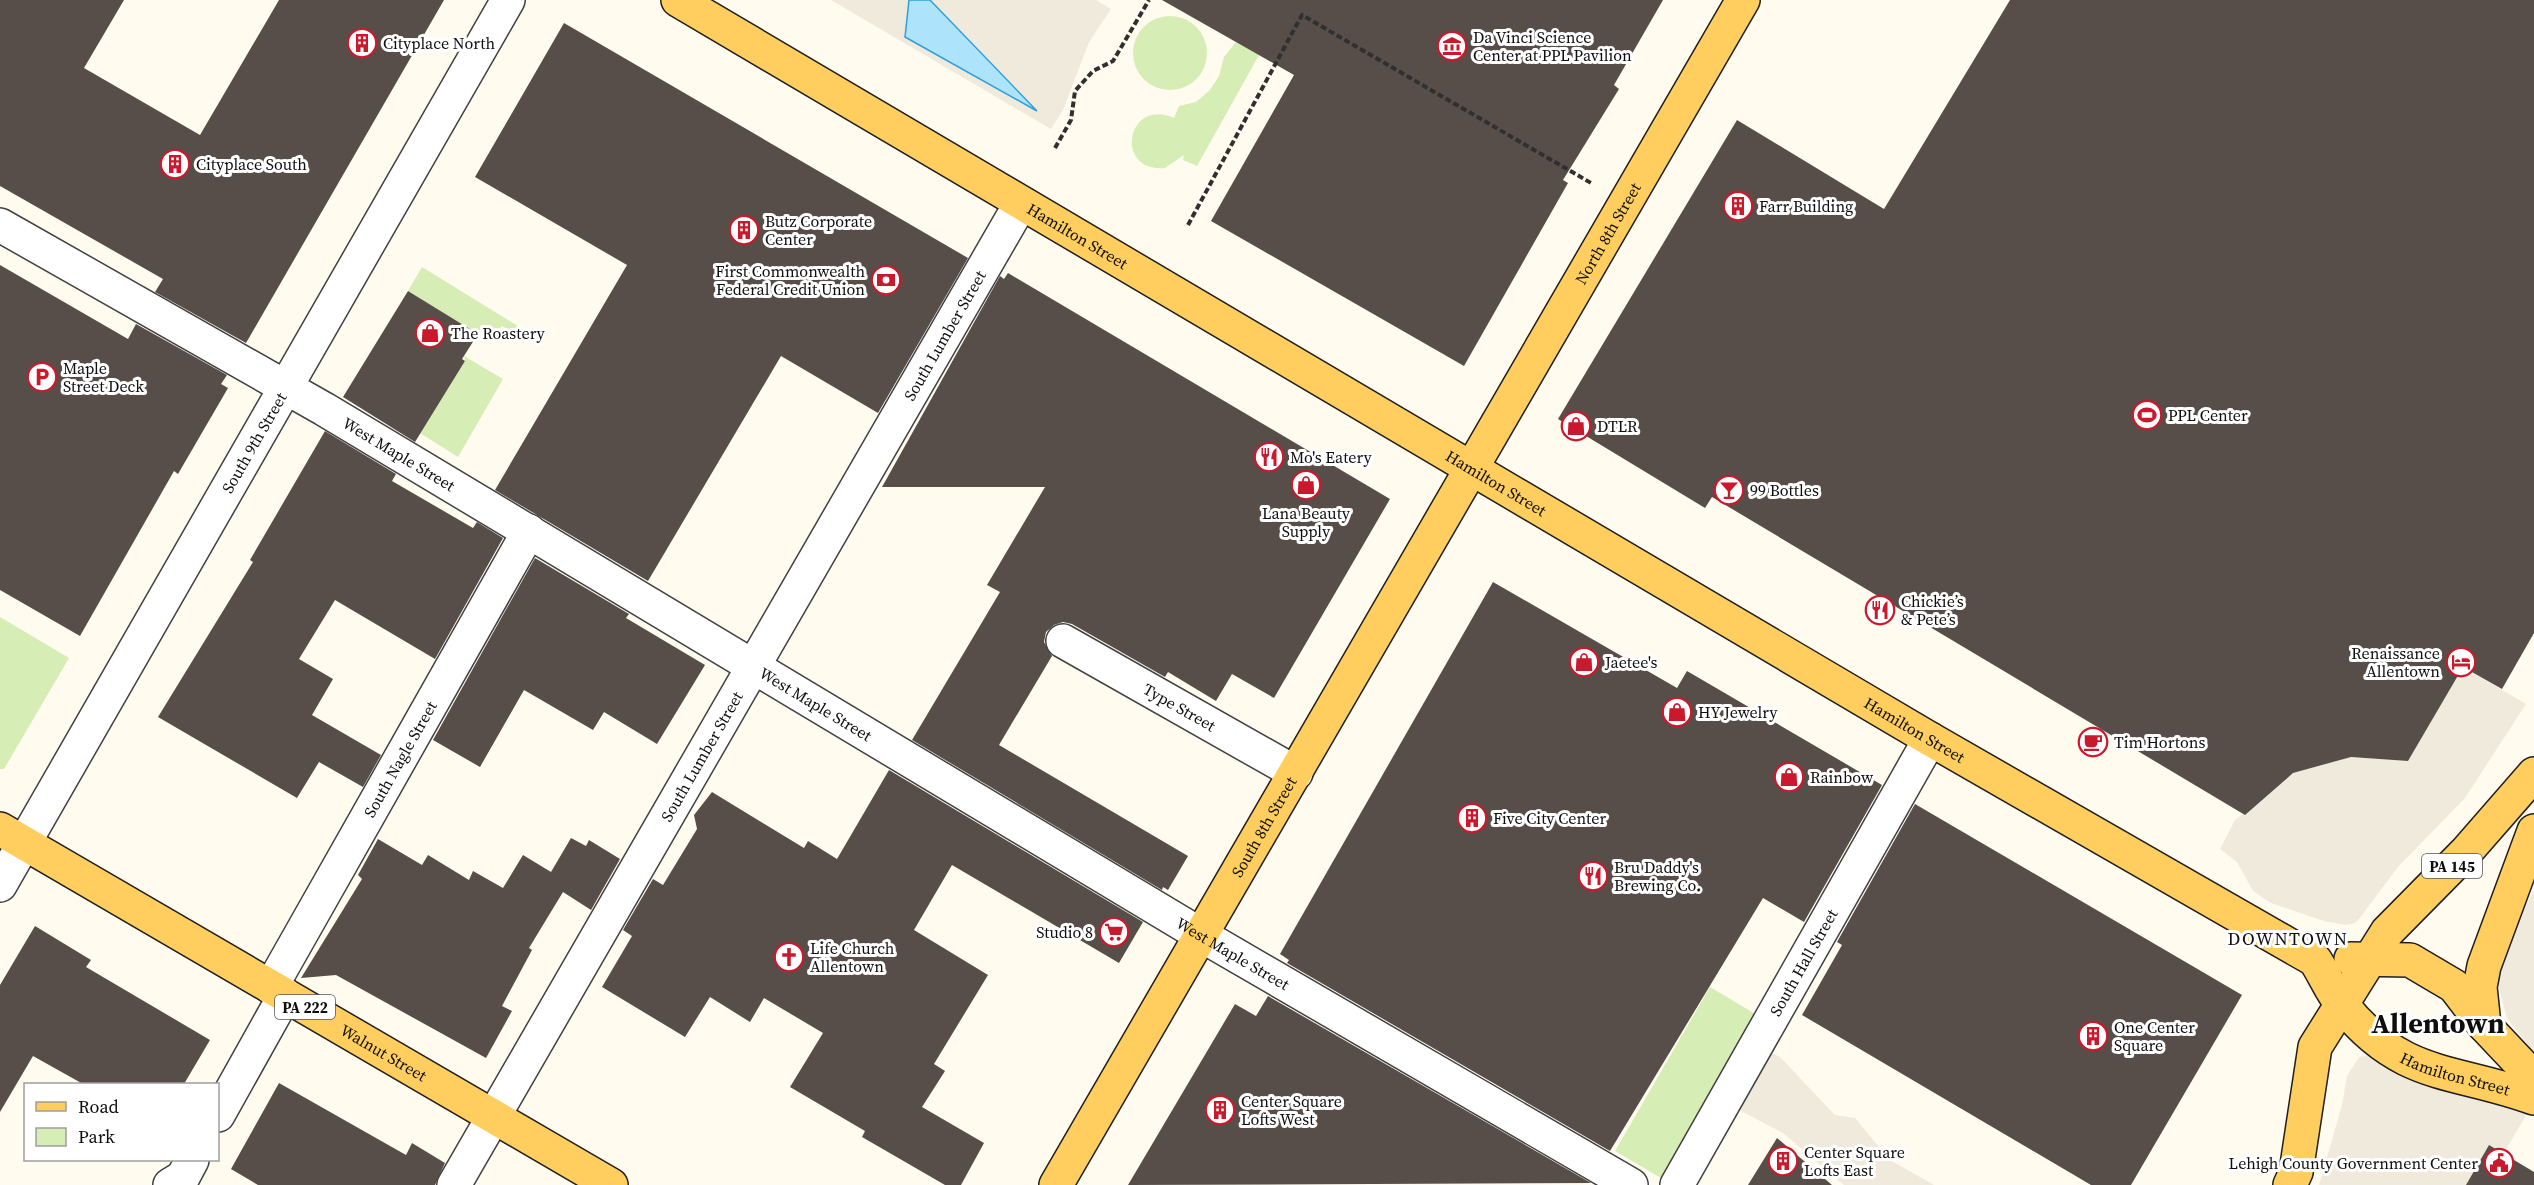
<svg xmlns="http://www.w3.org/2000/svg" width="2534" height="1185" viewBox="0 0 2534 1185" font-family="'Source Serif 4',serif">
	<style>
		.green { fill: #d6edb5 }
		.plaza { fill: #f0eadd }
		.water { fill: #aee4fb; stroke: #2fa0d9; stroke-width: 1.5 }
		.building { fill: #584e49 }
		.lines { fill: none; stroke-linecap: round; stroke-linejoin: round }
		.minor-casing { stroke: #414141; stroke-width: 36 }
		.major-casing { stroke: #1f1f1f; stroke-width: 36 }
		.path { stroke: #303030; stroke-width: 4; stroke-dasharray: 6 3; stroke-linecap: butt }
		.minor { stroke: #fff; stroke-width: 33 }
		.major { stroke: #ffce5f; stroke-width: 33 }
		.labels { text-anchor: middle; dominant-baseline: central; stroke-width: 6; stroke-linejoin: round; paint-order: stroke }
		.shield { fill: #fff; stroke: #565656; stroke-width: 1.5 }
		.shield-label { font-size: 15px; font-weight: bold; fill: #0e0e0e }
		.poi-label { font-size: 16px; fill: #0e0e0e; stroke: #fff; text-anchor: start }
		.street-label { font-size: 16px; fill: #0e0e0e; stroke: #fff }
		.neighbourhood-label { font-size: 18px; letter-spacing: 1.5px; fill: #0e0e0e; stroke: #fff }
		.town-label { font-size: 28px; font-weight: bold; fill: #0e0e0e; stroke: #fff }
	</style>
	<rect width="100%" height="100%" fill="#fffbef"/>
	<!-- green -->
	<g class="green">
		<circle cx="1170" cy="53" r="37"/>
		<path d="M 1236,42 L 1259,55 L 1197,166 L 1183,160 L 1184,155 L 1165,168 C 1114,173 1126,97 1174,118 L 1179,106 L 1196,102 L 1210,90 L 1219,76 L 1224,57 Z"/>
		<polygon points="422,267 529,333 525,340 502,326 494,337 481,329 478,334 408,291"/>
		<polygon points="464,356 503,379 458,457 420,433 465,361"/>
		<polygon points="0,617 69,658 4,769 0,769"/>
		<polygon points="1710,987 1757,1015 1661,1178 1615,1151"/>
	</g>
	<!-- plaza -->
	<g class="plaza">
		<polygon points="831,0 1096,0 1111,9 1089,42 1063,110 1051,129"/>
		<polygon points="2463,667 2526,704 2465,798 2398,867 2359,919 2355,923 2346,925 2324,921 2271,903 2253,891 2237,862 2220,849 2235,820 2293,773 2351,757 2408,761"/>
		<polygon points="2534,890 2534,1053 2507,1018 2499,989 2499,962 2511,932"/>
		<polygon points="1772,1053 1780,1057 1835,1115 1855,1118 1890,1160 1934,1185 1844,1185 1783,1133 1739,1110"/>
		<polygon points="2370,1055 2437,1089 2464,1089 2530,1109 2503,1154 2489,1145 2466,1185 2319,1185 2342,1105 2347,1076 2359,1057"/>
	</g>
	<!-- water -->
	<polygon class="water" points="909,0 930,0 1037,111 905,37"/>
	<!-- building -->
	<g class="building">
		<polygon points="0,0 124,0 84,68 200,135 279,0 444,0 246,343 155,292 163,279 0,186"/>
		<polygon points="1162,0 1663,0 1614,85 1619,89 1563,180 1568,183 1464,366 1211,221 1294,75"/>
		<polygon points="2010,0 2534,0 2534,633 2502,689 2463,667 2408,761 2351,757 2293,773 2245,815 1712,497 1705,508 1558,419 1737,120 1884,209"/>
		<polygon points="564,23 968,258 878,413 781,356 648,581 495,490 627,265 475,177"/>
		<polygon points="0,265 128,339 136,324 227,375 221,384 228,388 178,474 174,471 80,636 0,590"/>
		<polygon points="1008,273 1390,499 1274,698 1232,674 1216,701 1168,672 1165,677 1072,624 1063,622 1054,625 1046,632 1044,642 1052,656 999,745 1188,856 1168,890 1163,887 1162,890 912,740 1000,592 987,585 1045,487 882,487 1000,276 1004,279"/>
		<polygon points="408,291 478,334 462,359 465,361 415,442 343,397"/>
		<polygon points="325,431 396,474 392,481 473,528 477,522 503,538 435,659 335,600 299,659 333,679 312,715 381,755 363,787 319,762 297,798 158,717 253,562 250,560"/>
		<polygon points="535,558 629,614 626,618 705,665 657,744 604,712 593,730 524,690 480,767 433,740"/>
		<polygon points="1493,582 1677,688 1687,671 1882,785 1804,922 1763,898 1610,1151 1287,963 1289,960 1280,954"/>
		<polygon points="889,770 1143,922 1119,963 952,865 914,930 988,975 934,1064 945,1071 922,1107 984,1143 961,1185 945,1185 862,1137 865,1131 790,1087 823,1033 764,998 750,1022 710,997 685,1037 602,987 632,936 623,930 653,879 663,885 697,829 694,815 712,792 804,848 808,841 837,859"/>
		<polygon points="1915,804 2242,995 2131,1185 2091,1185 1802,1015 1842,945 1837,942"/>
		<polygon points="571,838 586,846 589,840 620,859 591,910 563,892 529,948 532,950 502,1006 512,1011 486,1058 336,975 301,978 362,879 358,875 378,839 422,865 428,855 469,880 473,871 503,888 523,855 551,872"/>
		<polygon points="35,926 91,960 86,967 210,1040 184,1084 83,1084 33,1056 0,1112 0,985"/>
		<polygon points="1268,996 1591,1183 1128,1185 1235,1004 1256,1016"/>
		<polygon points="279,1083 406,1155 412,1143 445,1163 435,1185 258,1185 231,1169"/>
		<polygon points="1777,1138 1832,1185 1748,1185"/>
		<polygon points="2489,1145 2534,1172 2534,1185 2466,1185"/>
	</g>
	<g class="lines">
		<!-- minor casing -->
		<g class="minor-casing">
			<g id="minor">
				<path id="s1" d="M 0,225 L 324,409 L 1201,935 L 1631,1185"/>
				<path id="s2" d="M 1063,641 L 1296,773"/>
				<path id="s3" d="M 0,885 L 508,0"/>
				<path id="s4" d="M 271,987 L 529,531"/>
				<polyline points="218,1115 285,995"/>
				<polyline points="170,1185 183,1177 192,1160"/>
				<path id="s5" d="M 454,1185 L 1021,203"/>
				<path id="s6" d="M 1677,1185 L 1930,739"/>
			</g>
		</g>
		<!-- major casing -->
		<g class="major-casing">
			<g id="major">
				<path id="s7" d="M 678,0 L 1930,739 L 2315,960 C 2325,975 2332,994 2344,1007 C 2403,1080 2455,1069 2534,1098"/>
				<path id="s8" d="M 0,829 L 611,1185"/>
				<polyline points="2351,959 2410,960 2454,986 2484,1025 2534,1078"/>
				<polyline points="2484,1025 2480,987 2484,966 2534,831"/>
				<path id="s9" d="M 1056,1185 L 1743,0"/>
				<polyline points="2290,1185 2296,1172 2315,1047 2387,932 2466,852 2534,774"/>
			</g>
		</g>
		<!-- path -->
		<g class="path">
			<polyline points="1055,148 1071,120 1075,91 1093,71 1113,61 1149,0"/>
			<polyline points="1188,225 1302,15 1591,183"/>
		</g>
		<!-- minor -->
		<use href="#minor" class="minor"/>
		<!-- major -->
		<use href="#major" class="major"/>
	</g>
	<!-- icons -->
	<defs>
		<g id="building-ring" transform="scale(1.5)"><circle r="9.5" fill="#fff" stroke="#ca192d" stroke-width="1.5"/><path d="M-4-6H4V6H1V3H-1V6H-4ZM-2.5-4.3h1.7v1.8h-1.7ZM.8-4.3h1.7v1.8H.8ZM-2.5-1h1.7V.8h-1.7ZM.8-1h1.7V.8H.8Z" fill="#ca192d"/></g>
		<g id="museum-ring" transform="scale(1.5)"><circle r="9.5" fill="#fff" stroke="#ca192d" stroke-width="1.5"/><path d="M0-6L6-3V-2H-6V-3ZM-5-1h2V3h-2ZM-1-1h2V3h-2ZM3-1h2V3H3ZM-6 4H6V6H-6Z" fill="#ca192d"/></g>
		<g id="bank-ring" transform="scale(1.5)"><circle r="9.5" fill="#fff" stroke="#ca192d" stroke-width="1.5"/><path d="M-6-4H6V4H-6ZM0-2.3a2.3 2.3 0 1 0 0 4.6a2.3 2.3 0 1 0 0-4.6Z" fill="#ca192d"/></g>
		<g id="shop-ring" transform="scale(1.5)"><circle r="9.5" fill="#fff" stroke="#ca192d" stroke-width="1.5"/><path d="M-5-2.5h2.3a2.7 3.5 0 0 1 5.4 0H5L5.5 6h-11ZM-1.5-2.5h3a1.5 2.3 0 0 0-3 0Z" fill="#ca192d"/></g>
		<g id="parking-ring" transform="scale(1.5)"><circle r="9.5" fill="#fff" stroke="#ca192d" stroke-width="1.5"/><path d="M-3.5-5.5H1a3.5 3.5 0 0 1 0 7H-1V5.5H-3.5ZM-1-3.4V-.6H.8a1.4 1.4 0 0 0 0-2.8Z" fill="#ca192d"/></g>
		<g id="stadium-ring" transform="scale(1.5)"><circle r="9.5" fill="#fff" stroke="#ca192d" stroke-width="1.5"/><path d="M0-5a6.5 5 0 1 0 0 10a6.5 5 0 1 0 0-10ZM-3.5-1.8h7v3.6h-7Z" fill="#ca192d"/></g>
		<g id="restaurant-ring" transform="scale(1.5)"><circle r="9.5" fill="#fff" stroke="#ca192d" stroke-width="1.5"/><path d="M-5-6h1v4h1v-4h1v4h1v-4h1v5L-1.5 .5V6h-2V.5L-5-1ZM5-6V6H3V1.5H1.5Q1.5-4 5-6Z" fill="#ca192d"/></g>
		<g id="bar-ring" transform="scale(1.5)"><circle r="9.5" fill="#fff" stroke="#ca192d" stroke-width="1.5"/><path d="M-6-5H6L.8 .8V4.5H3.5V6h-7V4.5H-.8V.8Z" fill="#ca192d"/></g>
		<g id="hotel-ring" transform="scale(1.5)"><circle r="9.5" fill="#fff" stroke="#ca192d" stroke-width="1.5"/><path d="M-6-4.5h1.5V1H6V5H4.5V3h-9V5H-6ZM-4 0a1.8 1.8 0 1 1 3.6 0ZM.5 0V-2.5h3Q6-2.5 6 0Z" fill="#ca192d"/></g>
		<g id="cafe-ring" transform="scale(1.5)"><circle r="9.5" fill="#fff" stroke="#ca192d" stroke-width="1.5"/><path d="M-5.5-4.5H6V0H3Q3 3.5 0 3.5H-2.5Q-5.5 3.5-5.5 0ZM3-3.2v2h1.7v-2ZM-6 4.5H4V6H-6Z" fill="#ca192d"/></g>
		<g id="supermarket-ring" transform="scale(1.5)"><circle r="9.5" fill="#fff" stroke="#ca192d" stroke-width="1.5"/><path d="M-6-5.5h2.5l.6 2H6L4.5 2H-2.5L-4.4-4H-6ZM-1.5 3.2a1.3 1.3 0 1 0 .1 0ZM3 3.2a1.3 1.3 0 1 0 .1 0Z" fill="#ca192d"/></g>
		<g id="church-ring" transform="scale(1.5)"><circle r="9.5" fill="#fff" stroke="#ca192d" stroke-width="1.5"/><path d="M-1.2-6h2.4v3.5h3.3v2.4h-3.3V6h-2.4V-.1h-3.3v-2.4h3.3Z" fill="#ca192d"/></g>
		<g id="civic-ring" transform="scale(1.5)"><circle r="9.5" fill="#fff" stroke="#ca192d" stroke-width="1.5"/><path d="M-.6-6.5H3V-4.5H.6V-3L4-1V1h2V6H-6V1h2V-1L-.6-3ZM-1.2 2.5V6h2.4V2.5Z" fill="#ca192d"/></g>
	</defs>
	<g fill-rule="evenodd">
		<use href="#building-ring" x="362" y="43"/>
		<use href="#museum-ring" x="1452" y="46"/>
		<use href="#building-ring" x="175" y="164"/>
		<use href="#building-ring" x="1738" y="206"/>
		<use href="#building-ring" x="744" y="230"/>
		<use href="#bank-ring" x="886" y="280"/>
		<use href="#shop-ring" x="430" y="333"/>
		<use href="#parking-ring" x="42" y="377"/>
		<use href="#stadium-ring" x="2147" y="415"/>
		<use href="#shop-ring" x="1576" y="426"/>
		<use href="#restaurant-ring" x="1269" y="457"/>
		<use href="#shop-ring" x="1306" y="485"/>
		<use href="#bar-ring" x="1729" y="490"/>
		<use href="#restaurant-ring" x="1880" y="610"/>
		<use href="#shop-ring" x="1584" y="662"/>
		<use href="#hotel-ring" x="2461" y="662"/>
		<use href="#shop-ring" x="1677" y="712"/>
		<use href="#cafe-ring" x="2093" y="742"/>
		<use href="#shop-ring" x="1789" y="777"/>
		<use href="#building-ring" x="1472" y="818"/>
		<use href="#restaurant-ring" x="1593" y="876"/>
		<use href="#supermarket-ring" x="1114" y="932"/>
		<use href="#church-ring" x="789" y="957"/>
		<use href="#building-ring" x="2093" y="1036"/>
		<use href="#building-ring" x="1220" y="1110"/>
		<use href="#building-ring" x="1783" y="1161"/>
		<use href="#civic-ring" x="2499" y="1163"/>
	</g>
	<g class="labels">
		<!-- shield labels -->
		<g class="shield">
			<rect x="2422" y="854" width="60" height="24" rx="4.5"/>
			<rect x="275" y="995" width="60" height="24" rx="4.5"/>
		</g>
		<g class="shield-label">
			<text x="2452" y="866">PA 145</text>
			<text x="305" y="1007">PA 222</text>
		</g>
		<!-- poi labels -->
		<g class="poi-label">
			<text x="1473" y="37">Da Vinci Science<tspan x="1473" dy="18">Center at PPL Pavilion</tspan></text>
			<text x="383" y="43">Cityplace North</text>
			<text x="196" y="164">Cityplace South</text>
			<text x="1759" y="206">Farr Building</text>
			<text x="765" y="221">Butz Corporate<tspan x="765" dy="18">Center</tspan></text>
			<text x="865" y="271" text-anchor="end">First Commonwealth<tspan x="865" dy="18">Federal Credit Union</tspan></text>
			<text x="451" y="333">The Roastery</text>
			<text x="63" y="368">Maple<tspan x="63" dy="18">Street Deck</tspan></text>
			<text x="2168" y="415">PPL Center</text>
			<text x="1597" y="426">DTLR</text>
			<text x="1290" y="457">Mo's Eatery</text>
			<text x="1750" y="490">99 Bottles</text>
			<text x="1306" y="513" text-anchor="middle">Lana Beauty<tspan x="1306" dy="18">Supply</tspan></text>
			<text x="1901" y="601">Chickie’s<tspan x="1901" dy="18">&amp; Pete’s</tspan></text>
			<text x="2440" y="653" text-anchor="end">Renaissance<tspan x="2440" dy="18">Allentown</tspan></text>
			<text x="1605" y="662">Jaetee's</text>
			<text x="1698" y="712">HY Jewelry</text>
			<text x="2114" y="742">Tim Hortons</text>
			<text x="1810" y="777">Rainbow</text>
			<text x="1493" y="818">Five City Center</text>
			<text x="1614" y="867">Bru Daddy's<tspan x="1614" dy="18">Brewing Co.</tspan></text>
			<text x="1093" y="932" text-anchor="end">Studio 8</text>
			<text x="810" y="948">Life Church<tspan x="810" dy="18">Allentown</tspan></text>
			<text x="2114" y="1027">One Center<tspan x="2114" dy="18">Square</tspan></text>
			<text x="1241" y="1101">Center Square<tspan x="1241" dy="18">Lofts West</tspan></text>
			<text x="1804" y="1152">Center Square<tspan x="1804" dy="18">Lofts East</tspan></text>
			<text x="2478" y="1163" text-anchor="end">Lehigh County Government Center</text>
		</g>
		<!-- street labels -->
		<g class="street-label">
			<text stroke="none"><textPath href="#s9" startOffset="1100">North 8th Street</textPath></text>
			<text stroke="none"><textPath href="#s7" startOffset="464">Hamilton Street</textPath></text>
			<text stroke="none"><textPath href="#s5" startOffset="981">South Lumber Street</textPath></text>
			<text stroke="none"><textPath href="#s3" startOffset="510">South 9th Street</textPath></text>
			<text stroke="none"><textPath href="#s1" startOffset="460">West Maple Street</textPath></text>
			<text stroke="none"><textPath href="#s7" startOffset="950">Hamilton Street</textPath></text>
			<text stroke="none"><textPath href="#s1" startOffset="946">West Maple Street</textPath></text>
			<text stroke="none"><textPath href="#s2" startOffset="134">Type Street</textPath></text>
			<text stroke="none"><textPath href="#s7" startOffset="1436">Hamilton Street</textPath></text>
			<text stroke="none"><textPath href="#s5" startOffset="495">South Lumber Street</textPath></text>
			<text stroke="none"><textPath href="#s4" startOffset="262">South Nagle Street</textPath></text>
			<text stroke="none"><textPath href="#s9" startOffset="414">South 8th Street</textPath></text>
			<text stroke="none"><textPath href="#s1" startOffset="1432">West Maple Street</textPath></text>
			<text stroke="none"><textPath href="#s6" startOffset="256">South Hall Street</textPath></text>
			<text stroke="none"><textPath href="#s8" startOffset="444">Walnut Street</textPath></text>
			<text stroke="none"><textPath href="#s7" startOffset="2086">Hamilton Street</textPath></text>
		</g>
		<!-- neighbourhood labels -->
		<g class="neighbourhood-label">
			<text x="2288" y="938">DOWNTOWN</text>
		</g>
		<!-- town labels -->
		<g class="town-label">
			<text x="2438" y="1023">Allentown</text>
		</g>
	</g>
	<!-- legend -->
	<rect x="24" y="1083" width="195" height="78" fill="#ffffff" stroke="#9f9f9f" stroke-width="1.5"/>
	<rect x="36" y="1102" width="30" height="9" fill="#ffce5f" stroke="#9f9f9f" stroke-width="1.5"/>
	<text x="78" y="1113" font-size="18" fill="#0e0e0e">Road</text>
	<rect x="36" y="1128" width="30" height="18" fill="#d6edb5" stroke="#9f9f9f" stroke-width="1.5"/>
	<text x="78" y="1143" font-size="18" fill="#0e0e0e">Park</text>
</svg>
